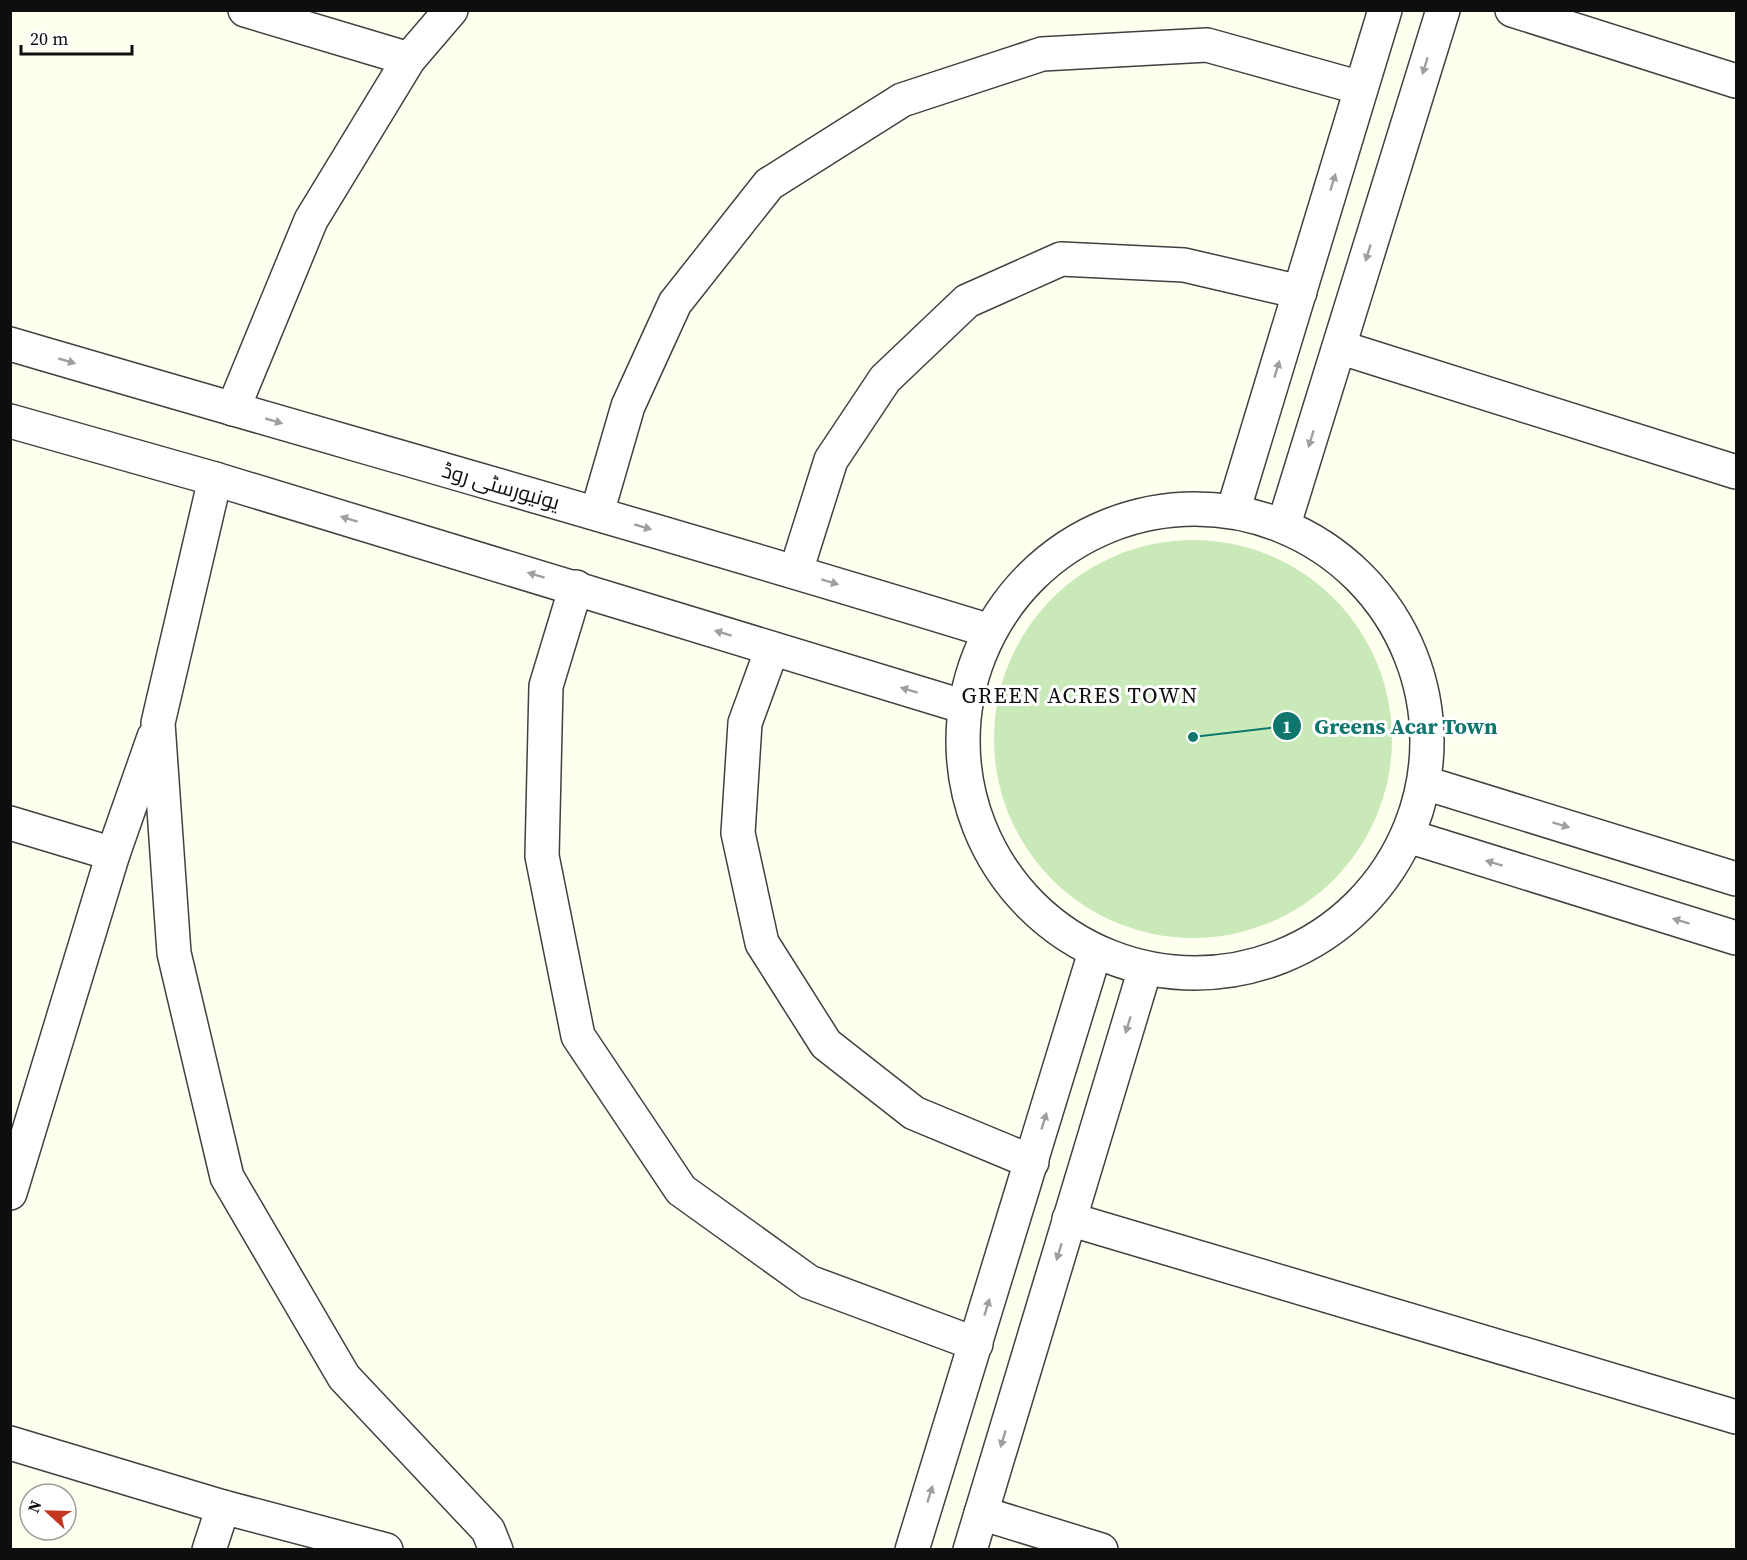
<svg xmlns="http://www.w3.org/2000/svg" width="1747" height="1560" viewBox="0 0 1747 1560" font-family="'Source Serif 4',Cairo,serif">
	<style>
		.green { fill: #c9eab8 }
		.lines { fill: none; stroke-linecap: round; stroke-linejoin: round }
		.minor-casing { stroke: #414141; stroke-width: 36 }
		.minor { stroke: #fff; stroke-width: 33 }
		.oneway { fill: #9f9f9f }
		.labels { text-anchor: middle; dominant-baseline: central; stroke-width: 6; stroke-linejoin: round; paint-order: stroke }
		.street-label { font-size: 21px; fill: #0e0e0e; stroke: #fff }
		.neighbourhood-label { font-size: 22px; letter-spacing: 1.5px; fill: #0e0e0e; stroke: #fff }
		.leader { fill: none; stroke: #0f766e; stroke-width: 2 }
		.callout-dot { fill: #0f766e; stroke: #fff; stroke-width: 2 }
		.mark-label { font-size: 18px; text-anchor: middle; font-weight: bold; fill: #fff }
		.callout-label { font-size: 22px; text-anchor: middle; font-weight: bold; fill: #0f766e; stroke: #fff; stroke-width: 6; stroke-linejoin: round; paint-order: stroke }
	</style>
	<rect width="100%" height="100%" fill="#ffffef"/>
	<!-- green -->
	<circle class="green" cx="1193" cy="739" r="199"/>
	<g class="lines">
		<!-- minor casing -->
		<g class="minor-casing">
			<g id="minor">
				<polyline points="245,10 409,59"/>
				<polyline points="1512,10 1736,81"/>
				<path d="M 10,344 C 337,440 665,531 990,631"/>
				<polyline points="1339,347 1736,472"/>
				<polyline points="233,409 311,220 409,59 451,10"/>
				<polyline points="10,421 215,479 965,707"/>
				<polyline points="215,479 158,723 174,953 227,1177 344,1377 488,1530 496,1550"/>
				<polyline points="1235,505 1385,10"/>
				<circle cx="1195" cy="741" r="232"/>
				<polyline points="597,513 628,406 675,303 769,184 902,100 1042,54 1207,45 1361,88"/>
				<polyline points="1285,521 1443,10"/>
				<polyline points="796,571 831,460 885,379 967,301 1061,259 1184,265 1300,292"/>
				<polyline points="576,587 546,686 542,856 578,1036 681,1190 809,1282 976,1344"/>
				<polyline points="772,649 745,723 738,833 762,943 826,1044 914,1113 1032,1162"/>
				<polyline points="1425,783 1736,879"/>
				<polyline points="10,823 113,854"/>
				<polyline points="1408,836 1736,938"/>
				<polyline points="10,1193 113,854 154,737"/>
				<polyline points="1069,1219 1736,1417"/>
				<polyline points="10,1443 223,1507 386,1550"/>
				<polyline points="981,1513 1101,1550"/>
				<polyline points="209,1550 223,1507"/>
				<polyline points="912,1550 1095,952"/>
				<polyline points="970,1550 1145,969"/>
			</g>
		</g>
		<!-- minor -->
		<use href="#minor" class="minor"/>
	</g>
	<!-- one-way arrows -->
	<defs><path id="oneway-solid" d="M-6-.8H1V-3.2L6.5 0L1 3.2V.8H-6Z" transform="scale(1.5)"/></defs>
	<g class="oneway">
		<use href="#oneway-solid" transform="translate(1425 66) rotate(107)"/>
		<use href="#oneway-solid" transform="translate(1333 182) rotate(-73)"/>
		<use href="#oneway-solid" transform="translate(1368 253) rotate(107)"/>
		<use href="#oneway-solid" transform="translate(67 361) rotate(16)"/>
		<use href="#oneway-solid" transform="translate(1277 369) rotate(-73)"/>
		<use href="#oneway-solid" transform="translate(274 421) rotate(16)"/>
		<use href="#oneway-solid" transform="translate(1311 439) rotate(107)"/>
		<use href="#oneway-solid" transform="translate(349 519) rotate(-163)"/>
		<use href="#oneway-solid" transform="translate(643 527) rotate(16)"/>
		<use href="#oneway-solid" transform="translate(536 575) rotate(-163)"/>
		<use href="#oneway-solid" transform="translate(830 582) rotate(17)"/>
		<use href="#oneway-solid" transform="translate(723 633) rotate(-163)"/>
		<use href="#oneway-solid" transform="translate(909 690) rotate(-163)"/>
		<use href="#oneway-solid" transform="translate(1561 825) rotate(17)"/>
		<use href="#oneway-solid" transform="translate(1494 863) rotate(-163)"/>
		<use href="#oneway-solid" transform="translate(1681 921) rotate(-163)"/>
		<use href="#oneway-solid" transform="translate(1128 1025) rotate(107)"/>
		<use href="#oneway-solid" transform="translate(1044 1121) rotate(-73)"/>
		<use href="#oneway-solid" transform="translate(1059 1252) rotate(107)"/>
		<use href="#oneway-solid" transform="translate(987 1307) rotate(-73)"/>
		<use href="#oneway-solid" transform="translate(1003 1439) rotate(107)"/>
		<use href="#oneway-solid" transform="translate(930 1494) rotate(-73)"/>
	</g>
	<g class="labels">
		<!-- street labels -->
		<g class="street-label">
			<text transform="translate(501 486) rotate(16)">یونیورسٹی روڈ</text>
		</g>
		<!-- neighbourhood labels -->
		<g class="neighbourhood-label">
			<text x="1080" y="695">GREEN ACRES TOWN</text>
		</g>
	</g>
	<!-- callouts -->
	<path class="leader" d="M1193 737L1287 726"/>
	<g class="callout-dot">
		<circle cx="1193" cy="737" r="6"/>
		<circle cx="1287" cy="726" r="15"/>
	</g>
	<g class="mark-label">
		<text x="1287" y="733">1</text>
	</g>
	<g class="callout-label">
		<text x="1406" y="734">Greens Acar Town</text>
	</g>
	<!-- border -->
	<rect width="1747" height="1560" fill="none" stroke="#0e0e0e" stroke-width="24"/>
	<!-- north arrow -->
	<g transform="translate(48 1512) rotate(292)"><circle r="28" fill="#ffffff" stroke="#9f9f9f" stroke-width="1.5"/>
	<path d="M0-4.5L10 22L0 15L-10 22Z" fill="#c23622"/>
	<text y="-9" font-size="16" font-weight="bold" text-anchor="middle" fill="#0e0e0e">N</text>
	</g>
	<!-- scale -->
	<path d="M21 45v9h111v-9" fill="none" stroke="#0e0e0e" stroke-width="3"/>
	<text x="30" y="45" font-size="18" fill="#0e0e0e" stroke="#ffffff" stroke-width="4.5" paint-order="stroke">20 m</text>
</svg>
